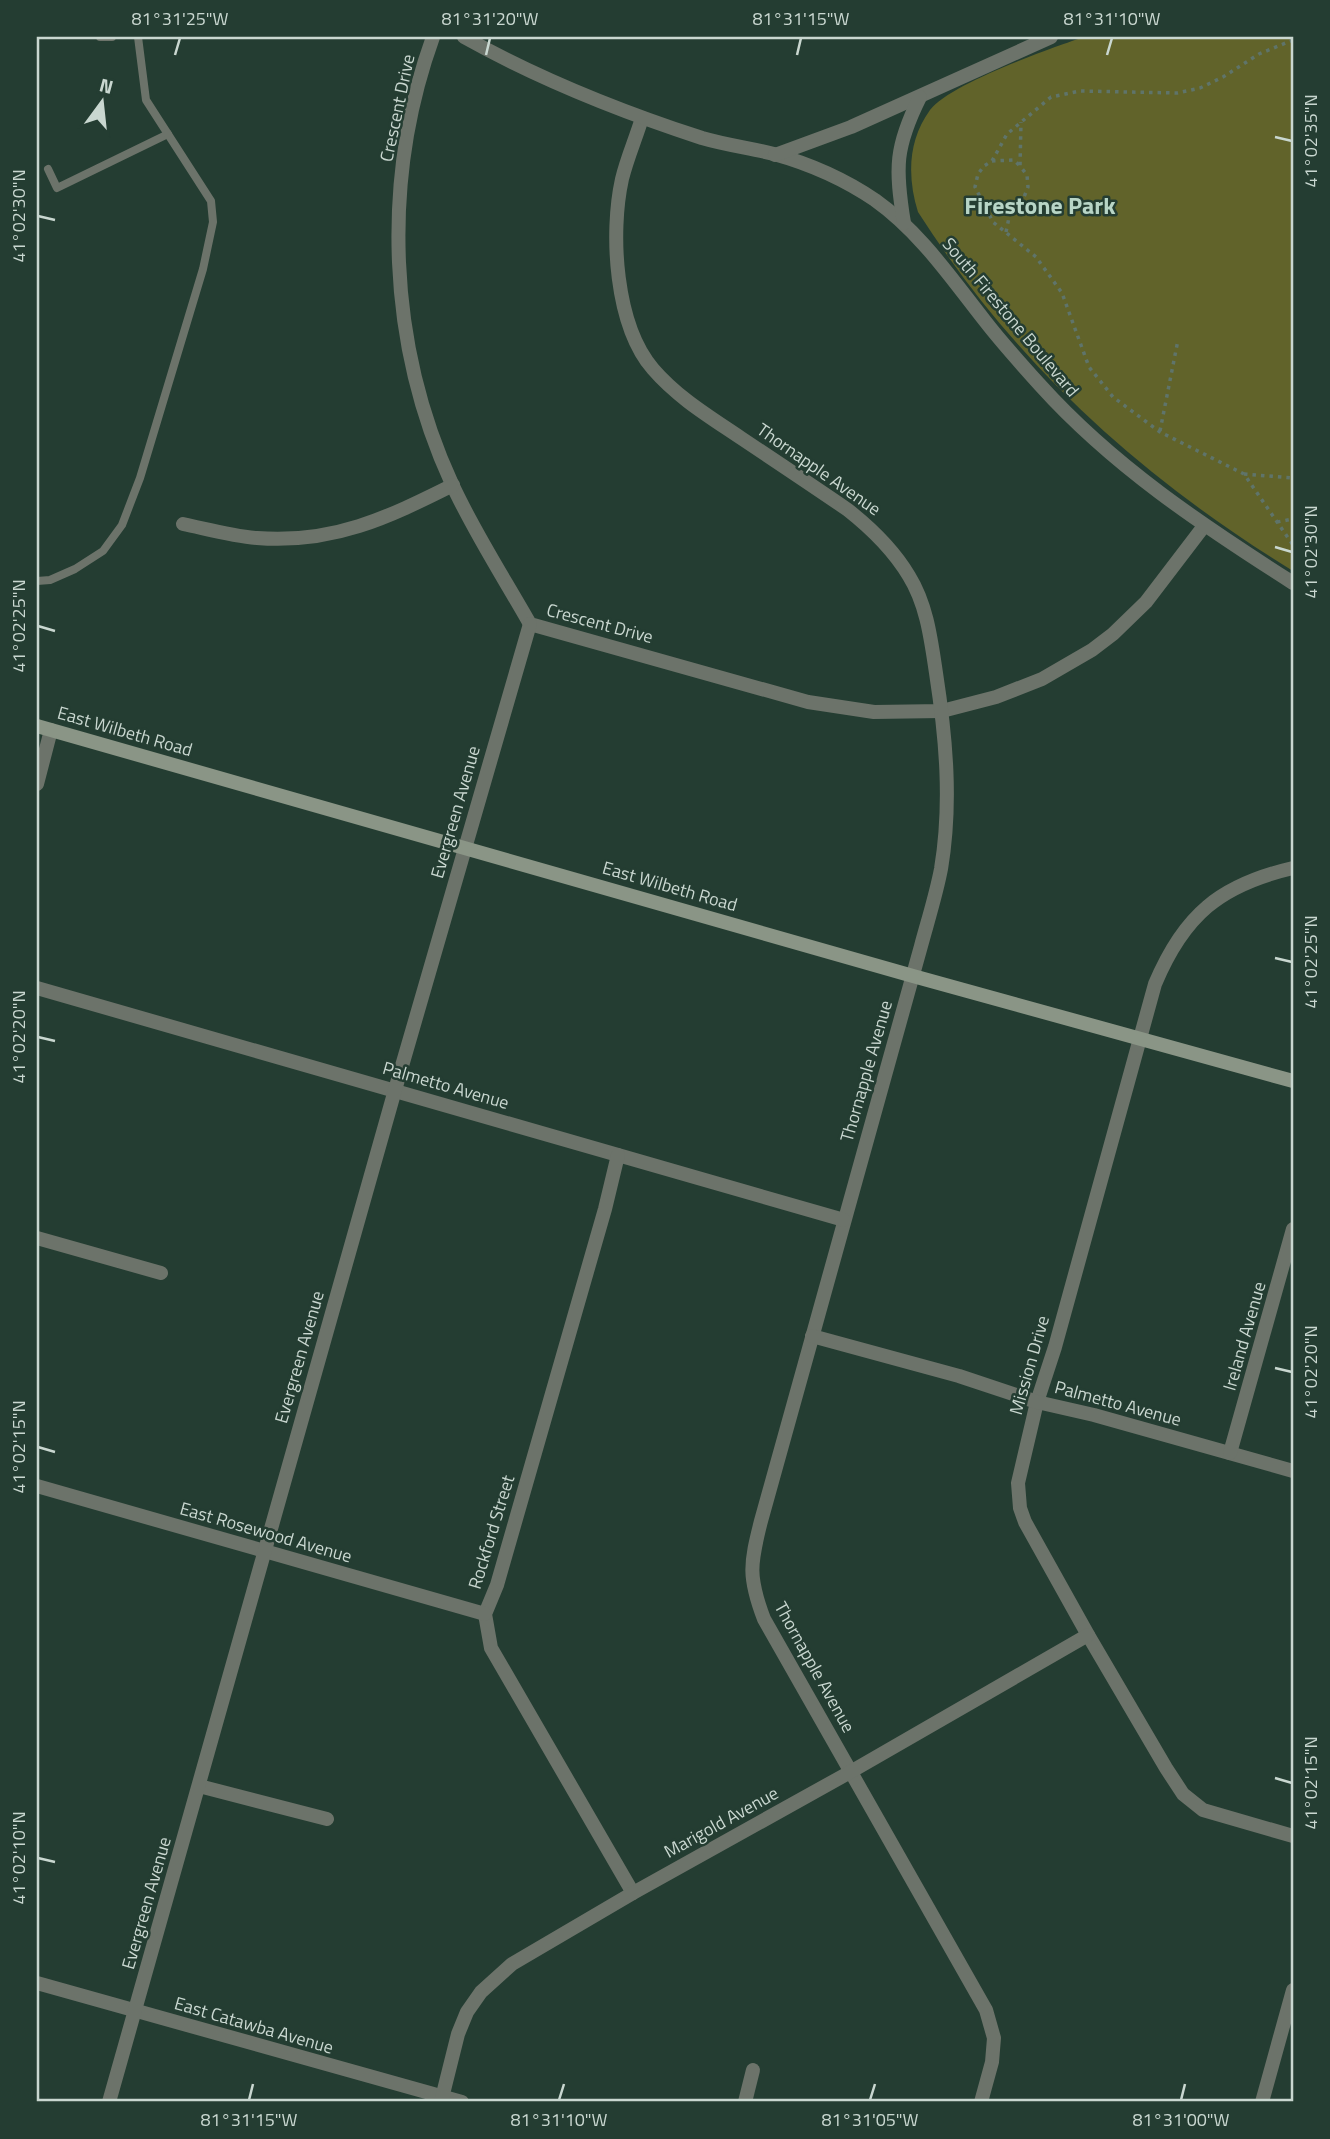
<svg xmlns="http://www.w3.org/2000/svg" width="1330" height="2139" viewBox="0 0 1330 2139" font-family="'Titillium Web',sans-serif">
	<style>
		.green { fill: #61632a }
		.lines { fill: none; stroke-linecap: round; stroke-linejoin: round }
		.path { stroke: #5f746a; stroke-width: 3.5; stroke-dasharray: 3.5 5; stroke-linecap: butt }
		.service { stroke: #6c736a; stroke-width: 8 }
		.minor { stroke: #6c736a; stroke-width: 14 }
		.tertiary { stroke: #6c736a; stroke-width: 14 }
		.secondary { stroke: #8a9586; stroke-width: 14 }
		.ticks { fill: none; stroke: #c9d7d0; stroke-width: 2.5 }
		.labels { text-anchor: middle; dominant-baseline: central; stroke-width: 5; stroke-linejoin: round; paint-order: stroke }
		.street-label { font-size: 18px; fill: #c9d7d0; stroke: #243d32 }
		.district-label { font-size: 24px; font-weight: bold; fill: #b8d5c6; stroke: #243d32 }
		.neatline { fill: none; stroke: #c9d7d0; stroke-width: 2.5 }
		.ticks-label { font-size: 18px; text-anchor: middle; fill: #c9d7d0 }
	</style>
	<rect width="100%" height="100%" fill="#243d32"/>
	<!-- green -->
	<path class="green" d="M 1084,37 L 1293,37 L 1293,571 C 1139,476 1016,365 918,212 C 907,177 908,140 930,110 C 949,84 1051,48 1084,37 Z"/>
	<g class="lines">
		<!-- path -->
		<g class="path">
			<polyline points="1293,40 1259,54 1223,77 1200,88 1177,93 1080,91 1051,97 1007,134 992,161 984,166 978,174 975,187 993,222 1036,257 1062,293 1089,367 1113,397 1160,432 1244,474 1293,545"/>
			<polyline points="992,161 1014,160 1019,165"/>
			<polyline points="986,204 1004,210 1011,208"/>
			<polyline points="1006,232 1011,208 1024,197 1028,187 1027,175 1020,166 1021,122"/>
			<polyline points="1160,431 1178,340"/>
			<polyline points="1244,474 1293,478"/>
			<polyline points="1277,522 1293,519"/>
		</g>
		<!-- service -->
		<g class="service">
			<polyline points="100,37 112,37"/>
			<polyline points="48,169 57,188 168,134"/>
			<polyline points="37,581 50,580 75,569 103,551 122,525 140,478 203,269 213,222 211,201 146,100 138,37"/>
		</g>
		<!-- minor -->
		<g class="minor">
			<path d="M 433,37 C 381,181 388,345 452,484 C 474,532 504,578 530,624 L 808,702 L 874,712 L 942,711 L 996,697 L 1042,679 L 1092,650 L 1113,634 L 1146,602 L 1204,526"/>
			<path d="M 642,118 C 636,138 627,158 622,179 C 610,233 615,325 653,369 C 678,398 710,417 741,438 C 777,462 813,486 848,510 C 872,529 893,549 909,576 C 927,605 931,640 936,673 C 946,738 952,803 941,869 C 936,895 928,920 921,946 L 761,1521 C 750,1564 748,1577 764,1619 L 986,2010 L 994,2038 L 992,2062 L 981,2102"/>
			<path d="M 183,524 C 207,529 232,536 257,538 C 333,544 387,518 453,485"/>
			<polyline points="37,784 51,730"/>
			<path d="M 1293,868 C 1220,885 1184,915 1155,984 L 1055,1347 L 1037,1402 L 1018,1483 L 1020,1508 L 1025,1522 L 1088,1635 L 1166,1768 L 1183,1794 L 1203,1810 L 1293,1836"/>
			<polyline points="37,988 844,1220"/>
			<polyline points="618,1155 605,1209 497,1585 485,1614 491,1648 633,1893"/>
			<polyline points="37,1238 161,1273"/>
			<polyline points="812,1336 959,1376 1037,1402 1094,1415 1293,1471"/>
			<polyline points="1230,1453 1293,1229"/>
			<polyline points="37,1486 485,1614"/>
			<polyline points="199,1786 327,1819"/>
			<polyline points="37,1983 462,2102"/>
			<polyline points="109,2102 395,1090 530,624"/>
			<polyline points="441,2102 458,2034 467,2012 481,1992 512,1964 633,1893 852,1771 1088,1635"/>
			<polyline points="745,2102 753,2070"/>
			<polyline points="1262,2102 1293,1990"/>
		</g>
		<!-- tertiary -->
		<g class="tertiary">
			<path d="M 464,37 C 539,79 619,111 702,138 C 726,145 750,148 774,154 C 810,164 844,179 875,200 C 920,232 951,278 985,321 C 1002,343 1021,364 1040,385 C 1113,466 1202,525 1293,583"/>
			<polyline points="775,155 851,127 1051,37"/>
			<path d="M 904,223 C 895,168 895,147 920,97"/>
		</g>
		<!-- secondary -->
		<polyline class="secondary" points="37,726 913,976 1293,1081"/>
	</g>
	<!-- ticks -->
	<path class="ticks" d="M 175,55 L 180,38M 486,55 L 490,38M 797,55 L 801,38M 1107,55 L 1112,38M 1275,137 L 1292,141M 38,216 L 55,220M 1275,547 L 1292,552M 38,626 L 55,631M 1275,958 L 1292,962M 38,1037 L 55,1041M 1275,1368 L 1292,1372M 38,1447 L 55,1452M 1275,1778 L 1292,1783M 38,1858 L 55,1862M 249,2100 L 253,2084M 559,2100 L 564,2084M 870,2100 L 875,2084M 1181,2100 L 1185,2084"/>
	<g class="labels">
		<!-- street labels -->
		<g class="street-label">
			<text transform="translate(397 108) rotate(-78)">Crescent Drive</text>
			<text transform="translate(1011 317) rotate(50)">South Firestone Boulevard</text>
			<text transform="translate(819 469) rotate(35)">Thornapple Avenue</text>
			<text transform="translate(600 623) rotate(15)">Crescent Drive</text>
			<text transform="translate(125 731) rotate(16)">East Wilbeth Road</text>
			<text transform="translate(455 812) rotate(-74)">Evergreen Avenue</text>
			<text transform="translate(670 886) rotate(16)">East Wilbeth Road</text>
			<text transform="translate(866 1071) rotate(-74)">Thornapple Avenue</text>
			<text transform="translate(446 1085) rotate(16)">Palmetto Avenue</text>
			<text transform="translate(1244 1336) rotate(-74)">Ireland Avenue</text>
			<text transform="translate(299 1357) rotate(-74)">Evergreen Avenue</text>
			<text transform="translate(1029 1365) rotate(-74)">Mission Drive</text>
			<text transform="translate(1118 1403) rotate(15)">Palmetto Avenue</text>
			<text transform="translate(266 1532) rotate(16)">East Rosewood Avenue</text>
			<text transform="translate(491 1532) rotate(-73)">Rockford Street</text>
			<text transform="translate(815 1667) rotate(61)">Thornapple Avenue</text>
			<text transform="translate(721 1822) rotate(-29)">Marigold Avenue</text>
			<text transform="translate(146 1903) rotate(-74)">Evergreen Avenue</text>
			<text transform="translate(254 2025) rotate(16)">East Catawba Avenue</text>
		</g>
		<!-- district labels -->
		<g class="district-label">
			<text x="1040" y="205">Firestone Park</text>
		</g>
	</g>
	<!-- border -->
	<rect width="1330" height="2139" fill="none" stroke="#243d32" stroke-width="77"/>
	<!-- north arrow -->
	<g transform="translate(102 102) rotate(15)" stroke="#243d32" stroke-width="5" paint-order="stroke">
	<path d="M0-5L12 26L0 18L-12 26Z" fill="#c9d7d0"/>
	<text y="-10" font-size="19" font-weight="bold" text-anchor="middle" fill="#c9d7d0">N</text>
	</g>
	<rect x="38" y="38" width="1254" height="2062" class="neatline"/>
	<g class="ticks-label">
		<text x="180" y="25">81°31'25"W</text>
		<text x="490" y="25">81°31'20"W</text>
		<text x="801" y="25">81°31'15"W</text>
		<text x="1112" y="25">81°31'10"W</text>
		<text transform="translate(1311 141) rotate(-90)" y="6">41°02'35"N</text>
		<text transform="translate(19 216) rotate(-90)" y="6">41°02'30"N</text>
		<text transform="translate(1311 552) rotate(-90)" y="6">41°02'30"N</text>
		<text transform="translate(19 626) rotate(-90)" y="6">41°02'25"N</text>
		<text transform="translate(1311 962) rotate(-90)" y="6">41°02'25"N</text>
		<text transform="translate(19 1037) rotate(-90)" y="6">41°02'20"N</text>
		<text transform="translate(1311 1372) rotate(-90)" y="6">41°02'20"N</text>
		<text transform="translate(19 1447) rotate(-90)" y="6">41°02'15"N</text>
		<text transform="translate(1311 1783) rotate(-90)" y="6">41°02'15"N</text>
		<text transform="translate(19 1858) rotate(-90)" y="6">41°02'10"N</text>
		<text x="249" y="2126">81°31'15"W</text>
		<text x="559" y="2126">81°31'10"W</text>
		<text x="870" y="2126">81°31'05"W</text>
		<text x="1181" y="2126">81°31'00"W</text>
	</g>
</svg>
